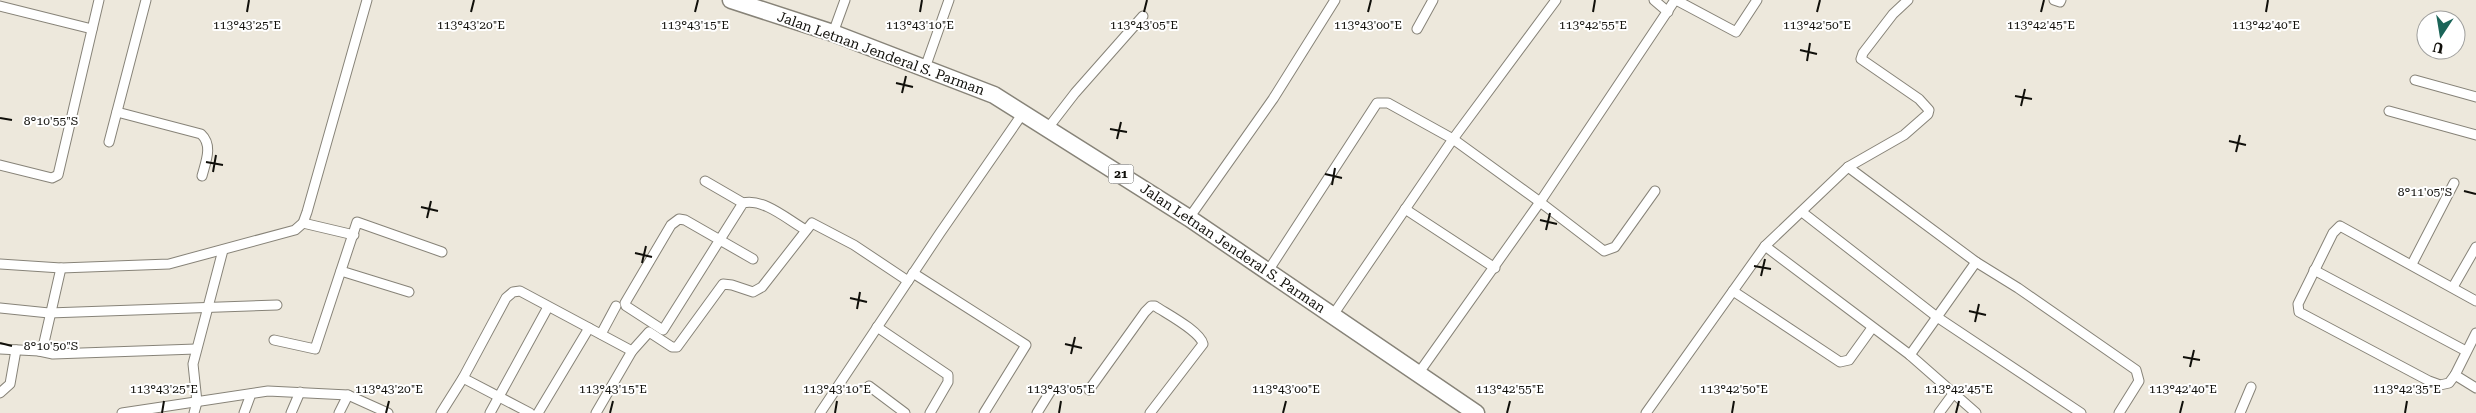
<svg xmlns="http://www.w3.org/2000/svg" width="2476" height="413" viewBox="0 0 2476 413" font-family="'Roboto Serif',serif">
	<style>
		.lines { fill: none; stroke-linecap: round; stroke-linejoin: round }
		.street-casing { stroke: #878378; stroke-width: 11 }
		.highway-casing { stroke: #878378; stroke-width: 19 }
		.street { stroke: #fff; stroke-width: 9 }
		.highway { stroke: #fff; stroke-width: 16 }
		.ticks { fill: none; stroke: #100f0a; stroke-width: 2 }
		.labels { text-anchor: middle; dominant-baseline: central; stroke-width: 4; stroke-linejoin: round; paint-order: stroke }
		.shield { fill: #fff; stroke: #585754; stroke-width: 1 }
		.shield-label { font-size: 12px; font-weight: bold; fill: #100f0a }
		.street-label { font-size: 14px; fill: #100f0a; stroke: #fff }
		.ticks-label { font-size: 12px; text-anchor: middle; fill: #100f0a; stroke: #fff; stroke-width: 4; stroke-linejoin: round; paint-order: stroke }
	</style>
	<rect width="100%" height="100%" fill="#ede8dc"/>
	<g class="lines">
		<!-- street casing -->
		<g class="street-casing">
			<g id="street">
				<polyline points="1654,0 1668,12"/>
				<polyline points="1676,0 1736,32 1757,0"/>
				<polyline points="2054,0 2060,2 2061,0"/>
				<polyline points="0,6 92,29"/>
				<polyline points="1417,29 1433,0"/>
				<polyline points="833,33 845,0"/>
				<polyline points="925,68 949,0"/>
				<polyline points="2415,80 2476,97"/>
				<polyline points="2389,111 2476,135"/>
				<path d="M 117,112 L 201,134 C 213,145 206,161 202,176"/>
				<polyline points="1048,128 1075,93 1143,16"/>
				<polyline points="109,142 146,0"/>
				<polyline points="0,165 52,178 58,175 99,0"/>
				<polyline points="1848,167 1976,262 1910,355"/>
				<polyline points="705,181 743,203"/>
				<polyline points="1405,209 1495,268"/>
				<polyline points="1802,212 1937,317 2081,413"/>
				<polyline points="1189,218 1273,99 1335,0"/>
				<polyline points="303,223 354,235"/>
				<polyline points="1765,246 1910,355 1976,413"/>
				<path d="M 753,259 L 685,220 L 679,219 L 671,225 L 625,303 L 626,306 L 663,330 L 743,203 C 764,198 788,220 806,230"/>
				<polyline points="1976,262 2018,288 2136,370 2139,381 2119,413"/>
				<polyline points="0,264 61,268 169,264 295,230 303,223 307,212 367,0"/>
				<polyline points="2412,264 2454,183"/>
				<polyline points="2314,270 2466,351"/>
				<polyline points="341,271 409,292"/>
				<polyline points="1268,271 1377,103 1388,103 1453,139 1540,202 1604,251 1615,247 1655,191"/>
				<polyline points="913,273 1026,345 984,413"/>
				<polyline points="2453,287 2476,247"/>
				<polyline points="1733,291 1840,362 1849,360 1872,328"/>
				<polyline points="0,308 49,313 277,305"/>
				<polyline points="1333,315 1453,139 1556,0"/>
				<polyline points="877,327 948,375 948,382 930,413"/>
				<polyline points="2476,333 2455,375 2476,388"/>
				<polyline points="601,334 616,306"/>
				<polyline points="274,340 315,349 357,222 442,252"/>
				<polyline points="0,349 39,351 43,347 61,268"/>
				<polyline points="39,351 53,354 196,349"/>
				<polyline points="1418,374 1540,202 1675,0"/>
				<polyline points="2455,375 2449,383 2440,385 2429,381 2299,312 2298,304 2333,233 2340,226 2476,301"/>
				<polyline points="463,378 530,413"/>
				<polyline points="869,386 905,413"/>
				<path d="M 1089,390 L 1145,312 L 1151,306 L 1155,306 C 1167,314 1200,331 1203,344 L 1150,413"/>
				<polyline points="0,393 10,384 16,350"/>
				<polyline points="122,413 268,391 348,395 388,413"/>
				<polyline points="194,413 197,402 193,364 223,250"/>
				<polyline points="244,413 251,394"/>
				<polyline points="291,413 300,392"/>
				<polyline points="339,413 348,395"/>
				<polyline points="441,413 463,378 506,298 513,292 520,291 632,351"/>
				<polyline points="490,413 548,307"/>
				<polyline points="538,413 589,328"/>
				<polyline points="596,413 632,351 649,332 672,347 677,347 723,284 732,285 753,292 762,287 812,223 854,245 908,281"/>
				<polyline points="820,413 940,233 1023,113"/>
				<polyline points="1037,413 1050,392"/>
				<polyline points="1646,413 1765,246 1848,167 1904,135 1928,114 1929,110 1919,99 1861,59 1863,53 1893,14 1908,0"/>
				<polyline points="1939,413 1953,394"/>
				<polyline points="2240,413 2251,387"/>
			</g>
		</g>
		<!-- highway casing -->
		<g class="highway-casing">
			<polyline id="highway" points="731,0 833,33 994,95 1189,218 1476,413"/>
		</g>
		<!-- street -->
		<use href="#street" class="street"/>
		<!-- highway -->
		<use href="#highway" class="highway"/>
	</g>
	<!-- ticks -->
	<path class="ticks" d="M 247,12 L 249,0M 471,12 L 474,0M 695,12 L 698,0M 920,12 L 922,0M 1144,12 L 1147,0M 1368,12 L 1371,0M 1593,12 L 1595,0M 1817,12 L 1820,0M 2041,12 L 2044,0M 2266,12 L 2268,0M 1800,50 L 1817,54M 1807,61 L 1810,43M 896,83 L 913,87M 902,93 L 906,76M 2015,96 L 2032,99M 2021,106 L 2025,89M 0,118 L 12,120M 1110,129 L 1127,132M 1117,139 L 1121,122M 2229,141 L 2246,145M 2236,152 L 2240,135M 206,162 L 223,165M 213,172 L 216,155M 1325,174 L 1342,178M 1332,185 L 1335,168M 2464,191 L 2476,194M 421,207 L 438,211M 427,218 L 431,201M 1540,220 L 1557,224M 1546,230 L 1550,213M 635,253 L 652,257M 642,263 L 646,246M 1754,266 L 1771,269M 1761,276 L 1765,259M 850,298 L 867,302M 857,309 L 860,292M 1969,311 L 1986,315M 1975,322 L 1979,304M 0,343 L 12,346M 1065,344 L 1082,348M 1071,354 L 1075,337M 2183,357 L 2200,360M 2190,367 L 2194,350M 162,413 L 164,401M 386,413 L 389,401M 610,413 L 613,401M 835,413 L 837,401M 1059,413 L 1061,401M 1283,413 L 1286,401M 1507,413 L 1510,401M 1732,413 L 1734,401M 1956,413 L 1959,401M 2180,413 L 2183,401M 2405,413 L 2407,401"/>
	<g class="labels">
		<!-- shield labels -->
		<rect class="shield" x="1108.5" y="164.5" width="25" height="19" rx="4"/>
		<g class="shield-label">
			<text x="1121" y="174">21</text>
		</g>
		<!-- street labels -->
		<g class="street-label">
			<text transform="translate(881 53) rotate(20)">Jalan Letnan Jenderal S. Parman</text>
			<text transform="translate(1233 248) rotate(34)">Jalan Letnan Jenderal S. Parman</text>
		</g>
	</g>
	<g class="ticks-label">
		<text x="247" y="29">113°43'25"E</text>
		<text x="471" y="29">113°43'20"E</text>
		<text x="695" y="29">113°43'15"E</text>
		<text x="920" y="29">113°43'10"E</text>
		<text x="1144" y="29">113°43'05"E</text>
		<text x="1368" y="29">113°43'00"E</text>
		<text x="1593" y="29">113°42'55"E</text>
		<text x="1817" y="29">113°42'50"E</text>
		<text x="2041" y="29">113°42'45"E</text>
		<text x="2266" y="29">113°42'40"E</text>
		<text x="51" y="125">8°10'55"S</text>
		<text x="2425" y="196">8°11'05"S</text>
		<text x="51" y="350">8°10'50"S</text>
		<text x="164" y="393">113°43'25"E</text>
		<text x="389" y="393">113°43'20"E</text>
		<text x="613" y="393">113°43'15"E</text>
		<text x="837" y="393">113°43'10"E</text>
		<text x="1061" y="393">113°43'05"E</text>
		<text x="1286" y="393">113°43'00"E</text>
		<text x="1510" y="393">113°42'55"E</text>
		<text x="1734" y="393">113°42'50"E</text>
		<text x="1959" y="393">113°42'45"E</text>
		<text x="2183" y="393">113°42'40"E</text>
		<text x="2407" y="393">113°42'35"E</text>
	</g>
	<!-- north arrow -->
	<g transform="translate(2441 35) rotate(192)"><circle r="24" fill="#ffffff" stroke="#9f9f9d"/>
	<path d="M0-4L9 19L0 12L-9 19Z" fill="#1b6458"/>
	<text y="-8" font-size="14" font-weight="bold" text-anchor="middle" fill="#100f0a">U</text>
	</g>
</svg>
